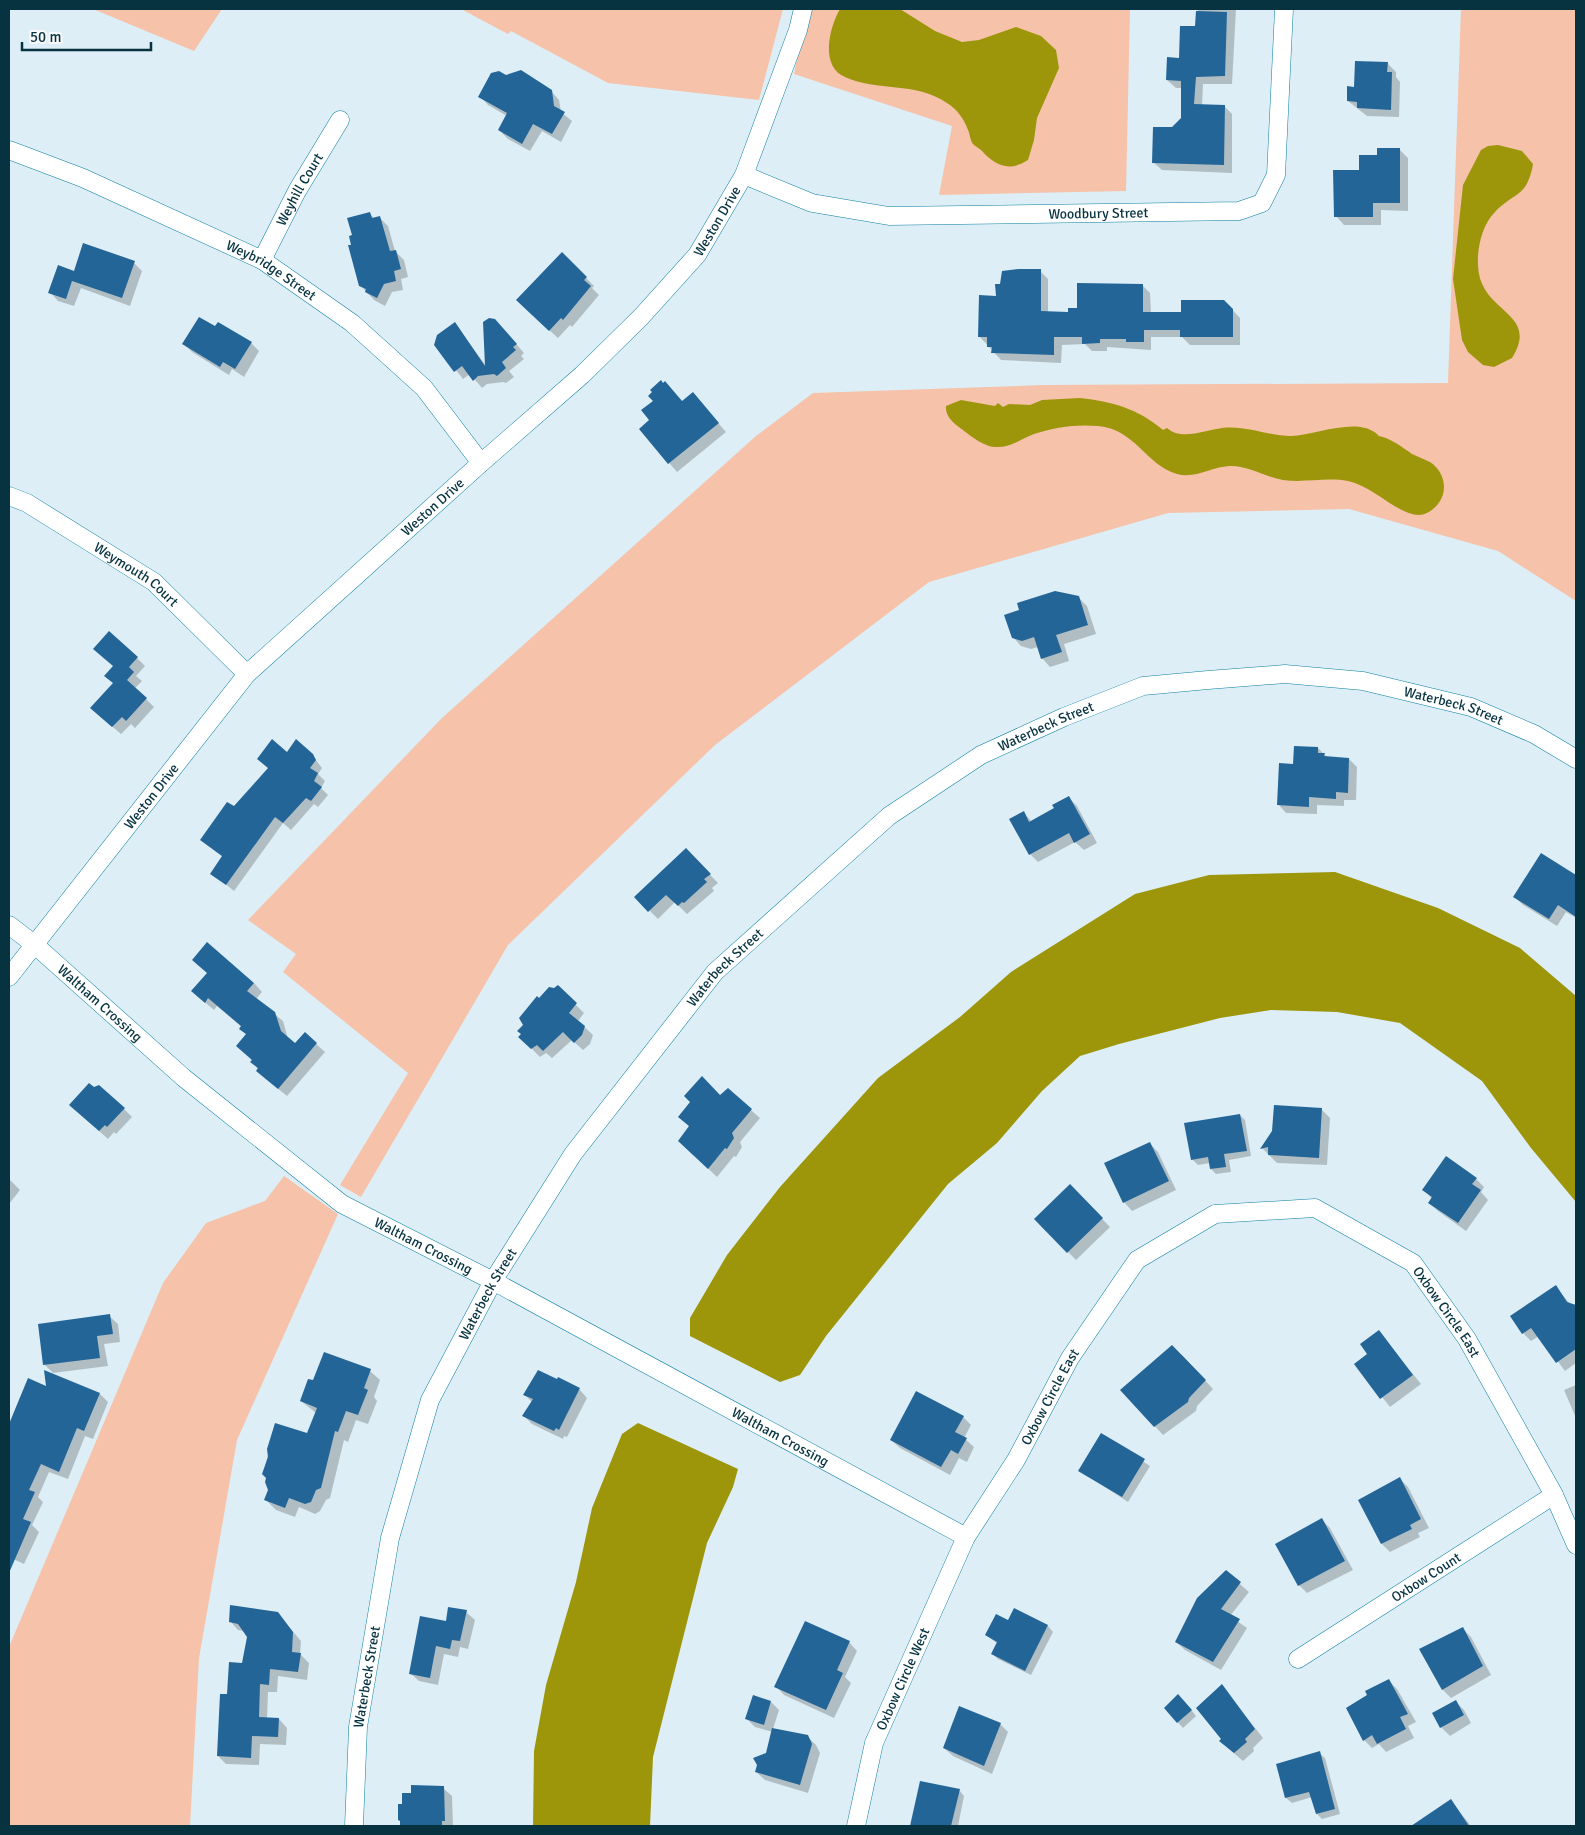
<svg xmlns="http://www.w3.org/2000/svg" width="1585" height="1835" viewBox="0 0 1585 1835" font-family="Signika,sans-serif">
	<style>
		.green { fill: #f6c2a9 }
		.water { fill: #9d960b }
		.shadow { fill: #0003 }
		.building { fill: #246598 }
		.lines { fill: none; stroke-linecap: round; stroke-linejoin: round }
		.minor-casing { stroke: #0c80a3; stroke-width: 19 }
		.minor { stroke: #fff; stroke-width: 18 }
		.labels { text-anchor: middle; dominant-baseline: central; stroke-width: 5; stroke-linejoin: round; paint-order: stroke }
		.street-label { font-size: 14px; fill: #073341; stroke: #f8f8f8 }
	</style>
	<rect width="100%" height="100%" fill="#ddeef6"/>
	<!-- green -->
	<g class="green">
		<polygon points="93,9 222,9 194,51"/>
		<polygon points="461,9 783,9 759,100 608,83 511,31 508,34"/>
		<polygon points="807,9 1130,9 1126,191 939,195 952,126 794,74"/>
		<polygon points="1461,9 1576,9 1576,601 1498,551 1349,509 1168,513 929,582 715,745 508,945 361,1197 340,1185 408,1073 283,972 296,954 248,920 442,718 756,436 813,393 1045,385 1448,383"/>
		<polygon points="284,1176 338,1214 237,1440 199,1658 190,1826 9,1826 9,1647 163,1283 206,1223 265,1201"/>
	</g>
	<!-- water -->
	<g class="water">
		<path d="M 840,9 L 900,9 L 935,31 L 962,42 L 979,40 L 1016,27 L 1041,36 L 1056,50 L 1059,68 L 1037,118 L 1034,140 L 1028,160 C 1009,172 996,166 982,151 C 979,148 976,147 973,144 C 970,140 970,134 968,130 C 964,119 957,109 947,103 C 915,81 877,92 845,77 C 819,66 830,26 840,9 Z"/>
		<path d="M 1498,145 L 1522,151 L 1533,164 C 1527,198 1515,191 1495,212 C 1482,225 1477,248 1478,265 C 1479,314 1541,311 1512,358 L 1494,367 L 1483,365 L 1468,352 L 1462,340 L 1453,279 L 1463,185 L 1481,150 L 1488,146 Z"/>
		<path d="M 1080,398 C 1113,402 1137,408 1163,430 L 1167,428 C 1181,441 1206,430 1222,428 C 1246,425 1268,436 1291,436 C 1317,435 1360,415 1379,436 C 1392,439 1402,447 1412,454 C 1418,457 1424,459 1430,462 C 1444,471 1449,490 1438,504 C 1433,510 1426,515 1419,515 C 1398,515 1373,486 1348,481 C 1326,477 1305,483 1283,480 C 1265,477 1248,465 1229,466 C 1211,467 1195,479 1177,474 C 1146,465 1135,429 1098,426 C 1077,424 1054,427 1034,434 C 1021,439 1010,448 995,447 C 984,447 968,434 959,427 C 952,422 945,415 946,406 L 961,400 L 995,406 L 998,403 L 1003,407 L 1009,404 L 1030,405 L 1042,400 Z"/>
		<polygon points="1335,872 1438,908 1520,948 1576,996 1576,1202 1531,1148 1482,1081 1400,1023 1337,1012 1271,1010 1220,1018 1119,1044 1080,1056 1042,1091 997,1143 948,1184 826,1336 800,1375 780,1382 690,1336 690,1318 727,1255 780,1187 878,1078 960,1017 1011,972 1135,894 1209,875"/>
		<polygon points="638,1423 738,1469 733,1487 707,1543 653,1757 650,1826 533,1826 534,1751 546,1685 576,1582 592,1508 622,1434"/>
	</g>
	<!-- shadow -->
	<g class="shadow">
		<polygon points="1198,9 1236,9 1232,84 1203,84 1202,106 1224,106 1232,114 1232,173 1162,170 1153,162 1173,128 1182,119 1183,88 1176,88 1167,80 1196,27"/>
		<polygon points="1387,63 1396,72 1396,77 1400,82 1399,117 1367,116 1348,101 1355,88"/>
		<polygon points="551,91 559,100 561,112 572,121 561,142 542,131 530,151 508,139 499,130 507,116 488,105 480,96"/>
		<polygon points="1399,149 1408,158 1408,211 1381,210 1381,225 1344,225 1336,216 1360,171 1378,156"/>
		<polygon points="369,213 375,219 379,217 388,226 395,251 404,260 408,277 401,279 403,290 392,292 385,306 374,300 360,285 353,245 353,236"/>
		<polygon points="562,254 594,286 592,288 599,295 572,327 570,325 558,338 526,309"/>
		<polygon points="134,263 142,271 130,306 81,288 74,306 58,301 50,292 75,272"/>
		<polygon points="1040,271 1048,279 1048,312 1069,313 1142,285 1150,293 1151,313 1182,313 1224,301 1240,318 1240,345 1190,345 1182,337 1151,337 1151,350 1107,347 1107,351 1092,351 1085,344 1062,345 1061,363 1001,360 979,336 998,298"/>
		<polygon points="495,320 524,353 521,356 524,359 509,371 514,377 506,383 503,382 487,384 482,388 470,374 463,379 436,345 455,324 486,366"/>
		<polygon points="216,328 251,343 259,351 244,377 232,369 229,375 192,352 184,344"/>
		<polygon points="665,383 683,402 693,394 726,432 677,472 640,429 651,421 654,401"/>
		<polygon points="1078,597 1087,606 1096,634 1064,644 1069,661 1050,667 1042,658 1038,647 1031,649 1021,646 1013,637"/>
		<polygon points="137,658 145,666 136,676 142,681 135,688 154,707 135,728 131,724 121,734 100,716 114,683 114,667"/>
		<polygon points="1318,748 1328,758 1349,759 1357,767 1356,800 1344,800 1344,806 1317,805 1317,814 1286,813 1278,804 1294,765"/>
		<polygon points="312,755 322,768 318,774 325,781 321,788 328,795 318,807 314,804 291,830 283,823 234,891 212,873 223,857 201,840 234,808"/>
		<polygon points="1068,797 1077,806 1097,843 1084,850 1075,842 1038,862 1030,854 1024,813 1032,822 1056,809"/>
		<polygon points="686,850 718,883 712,888 714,891 687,914 675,902 658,919 636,897"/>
		<polygon points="1541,855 1576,877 1576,918 1566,912 1557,926 1523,905 1515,897"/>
		<polygon points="254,983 262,992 256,999 283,1021 288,1039 295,1045 305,1034 325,1052 287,1096 266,1079 252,1062 247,1035 241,1029 242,1027 217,1006 214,1010 201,999"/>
		<polygon points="558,987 584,1013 578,1021 593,1035 590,1044 583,1050 572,1040 552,1058 546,1053 540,1057 520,1037 539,1000"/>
		<polygon points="728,1090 760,1118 740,1142 742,1147 736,1157 734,1156 717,1177 688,1149 690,1127 680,1117 720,1096"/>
		<polygon points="124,1109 132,1117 116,1134 114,1132 108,1139 79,1113"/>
		<polygon points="1321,1109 1330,1118 1327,1165 1277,1163 1262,1148 1274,1131"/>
		<polygon points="1240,1115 1245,1120 1251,1156 1229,1160 1231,1172 1216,1174 1211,1169 1210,1163 1198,1165 1192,1159"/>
		<polygon points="1149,1143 1158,1152 1176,1190 1132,1211 1124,1202"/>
		<polygon points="9,1179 20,1190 9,1204"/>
		<polygon points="1476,1179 1484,1187 1481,1192 1488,1200 1466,1231 1438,1211 1429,1203 1432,1199 1424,1190"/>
		<polygon points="1070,1186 1110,1227 1076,1260 1036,1219"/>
		<polygon points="1556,1287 1570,1304 1576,1306 1576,1363 1565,1371 1539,1336 1531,1341 1523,1333"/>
		<polygon points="109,1316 118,1324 120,1342 104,1344 108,1366 53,1373 45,1365 39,1326"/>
		<polygon points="1379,1332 1421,1384 1390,1407 1356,1364 1369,1355"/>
		<polygon points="1181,1354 1213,1389 1197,1406 1196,1411 1163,1435 1122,1390"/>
		<polygon points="370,1371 380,1380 374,1397 377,1401 368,1424 356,1420 348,1442 344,1440 330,1498 326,1500 320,1511 315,1514 299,1507 295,1517 276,1510 266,1500 270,1489 267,1478 263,1474 276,1424 308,1435 316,1413 301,1401 314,1382"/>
		<polygon points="29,1380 48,1388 100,1394 108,1402 93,1439 85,1436 68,1479 49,1472 38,1497 43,1502 32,1525 39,1532 24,1564 11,1558 9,1564 9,1438 12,1432 9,1428"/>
		<polygon points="1576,1385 1576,1418 1564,1390"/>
		<polygon points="579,1389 587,1398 567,1437 564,1436 563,1439 532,1424 523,1415 532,1402 525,1395"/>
		<polygon points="963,1417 971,1425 964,1438 974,1447 967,1462 959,1458 950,1475 900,1448 891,1440"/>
		<polygon points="1102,1435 1150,1466 1128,1502 1080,1471"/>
		<polygon points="1400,1479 1408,1487 1429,1528 1418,1533 1420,1537 1390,1552 1382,1544 1360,1501"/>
		<polygon points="1322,1520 1330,1528 1353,1570 1307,1593 1299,1585"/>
		<polygon points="1226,1572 1249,1592 1230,1616 1247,1628 1221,1670 1185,1650 1176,1642"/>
		<polygon points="1015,1610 1048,1626 1053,1632 1031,1675 998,1659 993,1654 998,1644 986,1635 1009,1622"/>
		<polygon points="466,1612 475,1620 468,1649 460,1647 458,1657 444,1654 438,1685 419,1681 410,1673 447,1623"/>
		<polygon points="278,1614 301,1641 300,1654 309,1663 307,1680 278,1676 277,1692 268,1692 267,1719 279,1719 287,1728 286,1745 260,1744 259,1765 226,1764 218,1756 228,1696 243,1665 248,1637 244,1631 238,1630 230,1621"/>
		<polygon points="1463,1629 1471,1637 1491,1675 1451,1698 1443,1690 1420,1649"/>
		<polygon points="849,1642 857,1651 845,1677 851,1683 834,1718 784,1695 776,1686"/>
		<polygon points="1389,1681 1397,1689 1416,1722 1408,1726 1414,1738 1386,1752 1379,1744 1372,1748 1364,1740"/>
		<polygon points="1222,1686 1263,1738 1253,1748 1254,1751 1243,1761 1229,1749 1222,1739"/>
		<polygon points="1184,1701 1196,1716 1183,1728 1165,1708"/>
		<polygon points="1455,1701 1464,1710 1471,1723 1450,1736 1441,1727"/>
		<polygon points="771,1702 779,1710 773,1729 807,1736 816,1745 820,1753 808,1793 765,1780 756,1772 767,1753 773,1732 755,1727 746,1718"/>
		<polygon points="1000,1724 1008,1732 992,1774 953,1756 944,1748"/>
		<polygon points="1319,1753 1325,1758 1340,1814 1322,1819 1317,1814 1312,1797 1292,1803 1286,1798"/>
		<polygon points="921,1782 959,1790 964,1796 958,1826 912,1826"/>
		<polygon points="443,1788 452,1796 453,1826 401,1826 403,1805"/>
		<polygon points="1451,1801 1471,1826 1420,1826 1422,1825"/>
	</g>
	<!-- building -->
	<g class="building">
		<polygon points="1196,11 1227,12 1225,76 1196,77 1194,104 1225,105 1224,165 1152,163 1153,127 1172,127 1181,118 1181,81 1166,80 1167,57 1179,58 1180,26 1195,26"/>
		<polygon points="1355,61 1388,62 1387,72 1392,72 1391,110 1357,108 1357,102 1347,101 1347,86 1354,87"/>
		<polygon points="521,70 552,90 554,106 565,112 552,134 533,124 522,144 498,130 507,113 478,97 491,73 499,71 506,75"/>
		<polygon points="1377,148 1400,148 1400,203 1373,203 1373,217 1334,217 1333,170 1359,170 1359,155 1377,155"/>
		<polygon points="370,212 372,218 380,216 390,251 396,250 401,269 394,271 396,281 384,284 377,298 365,292 366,289 359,286 348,245 351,245 349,236 352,235 347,218"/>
		<polygon points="83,243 135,261 122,298 72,281 66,299 48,293 58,265 74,271"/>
		<polygon points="562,252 587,277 584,280 591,286 563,320 561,318 549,331 516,300"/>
		<polygon points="1019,269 1041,269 1041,311 1068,312 1068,308 1077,308 1077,283 1143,284 1143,312 1181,312 1181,300 1224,300 1233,309 1233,337 1180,337 1180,330 1144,330 1144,342 1126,342 1126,339 1100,339 1100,343 1082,344 1082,337 1054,337 1054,355 991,353 992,347 987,347 987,337 978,337 979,295 996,296 995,284 1000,284 1002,271"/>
		<polygon points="199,317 215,326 218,322 252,342 235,369 223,362 220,367 182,344"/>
		<polygon points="489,318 495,319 517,344 513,347 516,350 502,362 506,368 497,376 494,374 478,376 473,381 462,366 454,372 434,345 437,335 455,322 485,366 483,322"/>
		<polygon points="661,380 663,383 665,381 682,401 693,392 719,423 668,464 639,429 649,420 641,410 653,401 648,396 652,392 650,390"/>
		<polygon points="1055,591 1079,596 1088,625 1056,635 1062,652 1041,659 1034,637 1022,641 1012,638 1004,615 1019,610 1017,603"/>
		<polygon points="109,631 138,657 129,667 134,672 127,680 147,698 126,721 122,717 112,727 90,708 113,683 104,676 113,666 93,649"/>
		<polygon points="272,739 287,752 296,739 313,754 316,760 310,768 318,773 314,781 322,787 311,801 306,798 283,823 275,817 226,885 210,874 222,856 200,840 227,802 234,806 268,768 257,759"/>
		<polygon points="1294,746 1318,747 1318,753 1325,753 1324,756 1349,758 1348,793 1336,792 1336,799 1309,797 1309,807 1277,805 1279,763 1293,764"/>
		<polygon points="1069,796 1090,834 1074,843 1069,833 1029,855 1009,819 1024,811 1029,822 1054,808 1052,805"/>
		<polygon points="686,848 711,874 704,879 707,882 684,903 682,902 678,906 666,895 648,912 634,897"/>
		<polygon points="1541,853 1576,875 1576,917 1558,905 1549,919 1513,897"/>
		<polygon points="207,942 254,983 247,991 275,1012 281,1031 295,1043 305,1032 317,1043 278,1089 256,1071 258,1068 250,1062 252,1060 236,1046 246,1034 239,1029 241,1026 208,998 205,1003 191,991 207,973 192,960"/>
		<polygon points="558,985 577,1003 569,1013 585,1026 582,1035 574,1043 563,1032 543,1051 537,1045 531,1049 518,1037 521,1034 517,1031 523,1025 519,1018 537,996 539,998 549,987 554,988"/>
		<polygon points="702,1076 720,1095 728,1088 752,1109 732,1133 734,1138 727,1149 725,1148 708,1169 678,1141 689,1126 678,1117 690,1102 684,1096"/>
		<polygon points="89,1083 94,1087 99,1085 125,1108 107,1127 105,1125 99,1131 69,1105"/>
		<polygon points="1274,1105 1322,1108 1319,1158 1268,1155 1268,1147 1260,1149 1272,1131"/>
		<polygon points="1240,1114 1247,1151 1224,1154 1226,1167 1210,1169 1208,1157 1191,1160 1184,1123"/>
		<polygon points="1150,1142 1169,1181 1123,1203 1104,1163"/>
		<polygon points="1446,1156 1477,1178 1472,1184 1481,1190 1458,1223 1428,1203 1432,1197 1422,1190"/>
		<polygon points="1070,1184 1103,1218 1067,1253 1034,1219"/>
		<polygon points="1556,1285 1567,1302 1576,1305 1576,1349 1556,1363 1531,1328 1522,1334 1510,1316"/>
		<polygon points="110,1314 113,1334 97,1336 100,1358 43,1365 38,1324"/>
		<polygon points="1379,1330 1413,1375 1380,1399 1354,1364 1367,1354 1360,1344"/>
		<polygon points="1172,1345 1206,1380 1189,1398 1188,1402 1154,1427 1120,1390"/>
		<polygon points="324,1352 371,1369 364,1388 368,1390 358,1415 346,1411 338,1432 335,1431 321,1488 316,1490 311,1502 305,1504 289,1498 285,1508 264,1500 268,1490 265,1482 266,1478 262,1474 268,1457 267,1449 275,1423 307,1433 317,1408 300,1401 308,1379 313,1380"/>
		<polygon points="44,1370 100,1393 84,1431 77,1428 59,1472 41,1464 29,1490 35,1492 23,1519 31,1522 9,1573 9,1424 28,1378 46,1386"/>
		<polygon points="538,1370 557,1379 558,1377 580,1388 559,1430 556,1428 554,1431 522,1416 533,1399 523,1395"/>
		<polygon points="916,1391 964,1416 955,1432 967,1438 958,1454 951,1450 941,1467 890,1440"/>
		<polygon points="1101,1433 1145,1459 1122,1497 1078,1471"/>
		<polygon points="1400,1477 1421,1519 1410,1525 1412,1529 1381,1544 1358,1500"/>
		<polygon points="1322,1518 1345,1561 1298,1586 1275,1544"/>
		<polygon points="1226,1570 1241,1582 1221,1609 1240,1619 1213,1662 1175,1642 1197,1598"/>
		<polygon points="230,1605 278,1612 293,1632 292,1652 301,1653 298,1672 270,1669 269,1685 260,1684 259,1717 279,1718 278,1737 252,1736 251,1758 217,1756 220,1694 227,1694 229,1662 242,1663 247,1637 238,1624 229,1622"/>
		<polygon points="448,1607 467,1610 460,1641 452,1640 450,1649 436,1646 430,1678 409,1674 420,1616 446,1621"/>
		<polygon points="1014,1608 1048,1625 1025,1671 991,1654 997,1642 985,1635 996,1614 1008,1620"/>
		<polygon points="805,1621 850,1641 837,1670 843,1673 826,1710 774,1687"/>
		<polygon points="1463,1627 1483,1666 1442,1690 1419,1649"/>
		<polygon points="1389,1679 1408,1714 1400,1717 1406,1729 1377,1744 1372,1735 1363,1741 1346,1708 1367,1695 1365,1691"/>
		<polygon points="1222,1684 1255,1729 1245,1739 1247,1742 1234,1753 1219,1741 1221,1739 1196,1708"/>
		<polygon points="1178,1694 1192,1710 1177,1723 1164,1708"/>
		<polygon points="753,1695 771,1701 764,1725 745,1719"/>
		<polygon points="1456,1700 1464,1715 1440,1728 1432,1713"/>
		<polygon points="959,1706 1001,1723 984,1766 943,1748"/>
		<polygon points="772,1728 808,1735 812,1744 800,1785 755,1772 757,1765 753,1758 766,1753"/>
		<polygon points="1320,1751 1335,1809 1316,1814 1309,1792 1285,1798 1276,1764"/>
		<polygon points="920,1781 960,1789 951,1826 910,1826"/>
		<polygon points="411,1785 444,1786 445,1821 442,1821 442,1826 400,1826 400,1821 398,1820 398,1804 402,1804 402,1793 411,1793"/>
		<polygon points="1451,1799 1469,1826 1411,1826"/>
	</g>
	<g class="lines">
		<!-- minor casing -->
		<g class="minor-casing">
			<g id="minor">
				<path id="s1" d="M 9,150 L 83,178 L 262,260 L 352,323 L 424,388 L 481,463"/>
				<path id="s2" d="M 744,175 L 812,203 L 889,216 L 1239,211 L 1262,203 L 1276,175 L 1284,9"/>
				<path id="s3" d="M 262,260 L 297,191 L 340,120"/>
				<path id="s4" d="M 9,496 L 27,503 L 154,582 L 247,674"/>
				<path id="s5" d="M 9,925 L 35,945 L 184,1078 L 342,1204 L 493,1281 L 966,1537"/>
				<path id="s6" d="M 9,977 L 247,674 L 481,463 L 582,375 L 641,317 L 697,255 L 744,175 L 798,30 L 803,9"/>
				<path id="s7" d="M 1298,1659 L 1554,1495"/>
				<path id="s8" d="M 354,1826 L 358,1727 L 390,1538 L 430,1400 L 493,1281 L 573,1154 L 715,972 L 889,816 L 981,755 L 1064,717 L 1143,686 L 1208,680 L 1285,674 L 1363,681 L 1471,707 L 1534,734 L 1576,759"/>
				<path id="s9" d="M 856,1826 L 874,1743 L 966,1537 L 1016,1460 L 1070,1358 L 1137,1260 L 1215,1214 L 1315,1208 L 1413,1263 L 1467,1339 L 1554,1495 L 1576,1545"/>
			</g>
		</g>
		<!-- minor -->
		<use href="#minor" class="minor"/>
	</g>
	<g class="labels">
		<!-- street labels -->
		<g class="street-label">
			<text stroke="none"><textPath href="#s3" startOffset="80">Weyhill Court</textPath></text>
			<text stroke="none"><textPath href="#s2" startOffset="361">Woodbury Street</textPath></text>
			<text stroke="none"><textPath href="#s6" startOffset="1040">Weston Drive</textPath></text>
			<text stroke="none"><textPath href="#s1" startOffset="289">Weybridge Street</textPath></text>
			<text stroke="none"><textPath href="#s6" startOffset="635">Weston Drive</textPath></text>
			<text stroke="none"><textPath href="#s4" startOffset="150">Weymouth Court</textPath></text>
			<text stroke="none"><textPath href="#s8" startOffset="1785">Waterbeck Street</textPath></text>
			<text stroke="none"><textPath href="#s8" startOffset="1365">Waterbeck Street</textPath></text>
			<text stroke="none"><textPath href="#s6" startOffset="230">Weston Drive</textPath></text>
			<text stroke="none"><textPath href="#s8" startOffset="960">Waterbeck Street</textPath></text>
			<text stroke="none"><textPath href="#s5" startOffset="120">Waltham Crossing</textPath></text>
			<text stroke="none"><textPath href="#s5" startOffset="526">Waltham Crossing</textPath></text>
			<text stroke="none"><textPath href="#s8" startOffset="555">Waterbeck Street</textPath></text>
			<text stroke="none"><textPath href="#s9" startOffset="999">Oxbow Circle East</textPath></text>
			<text stroke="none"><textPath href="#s9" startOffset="474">Oxbow Circle East</textPath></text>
			<text stroke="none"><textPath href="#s5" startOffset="931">Waltham Crossing</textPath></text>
			<text stroke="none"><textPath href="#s7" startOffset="152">Oxbow Count</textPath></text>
			<text stroke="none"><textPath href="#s8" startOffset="150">Waterbeck Street</textPath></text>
			<text stroke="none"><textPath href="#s9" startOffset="155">Oxbow Circle West</textPath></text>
		</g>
	</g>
	<!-- border -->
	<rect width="1585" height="1835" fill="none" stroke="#073341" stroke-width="20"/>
	<!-- scale -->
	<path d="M22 42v8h129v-8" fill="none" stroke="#073341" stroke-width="2.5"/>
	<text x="30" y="42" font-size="15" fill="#073341" stroke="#f8f8f8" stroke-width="4" paint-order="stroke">50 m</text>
</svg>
